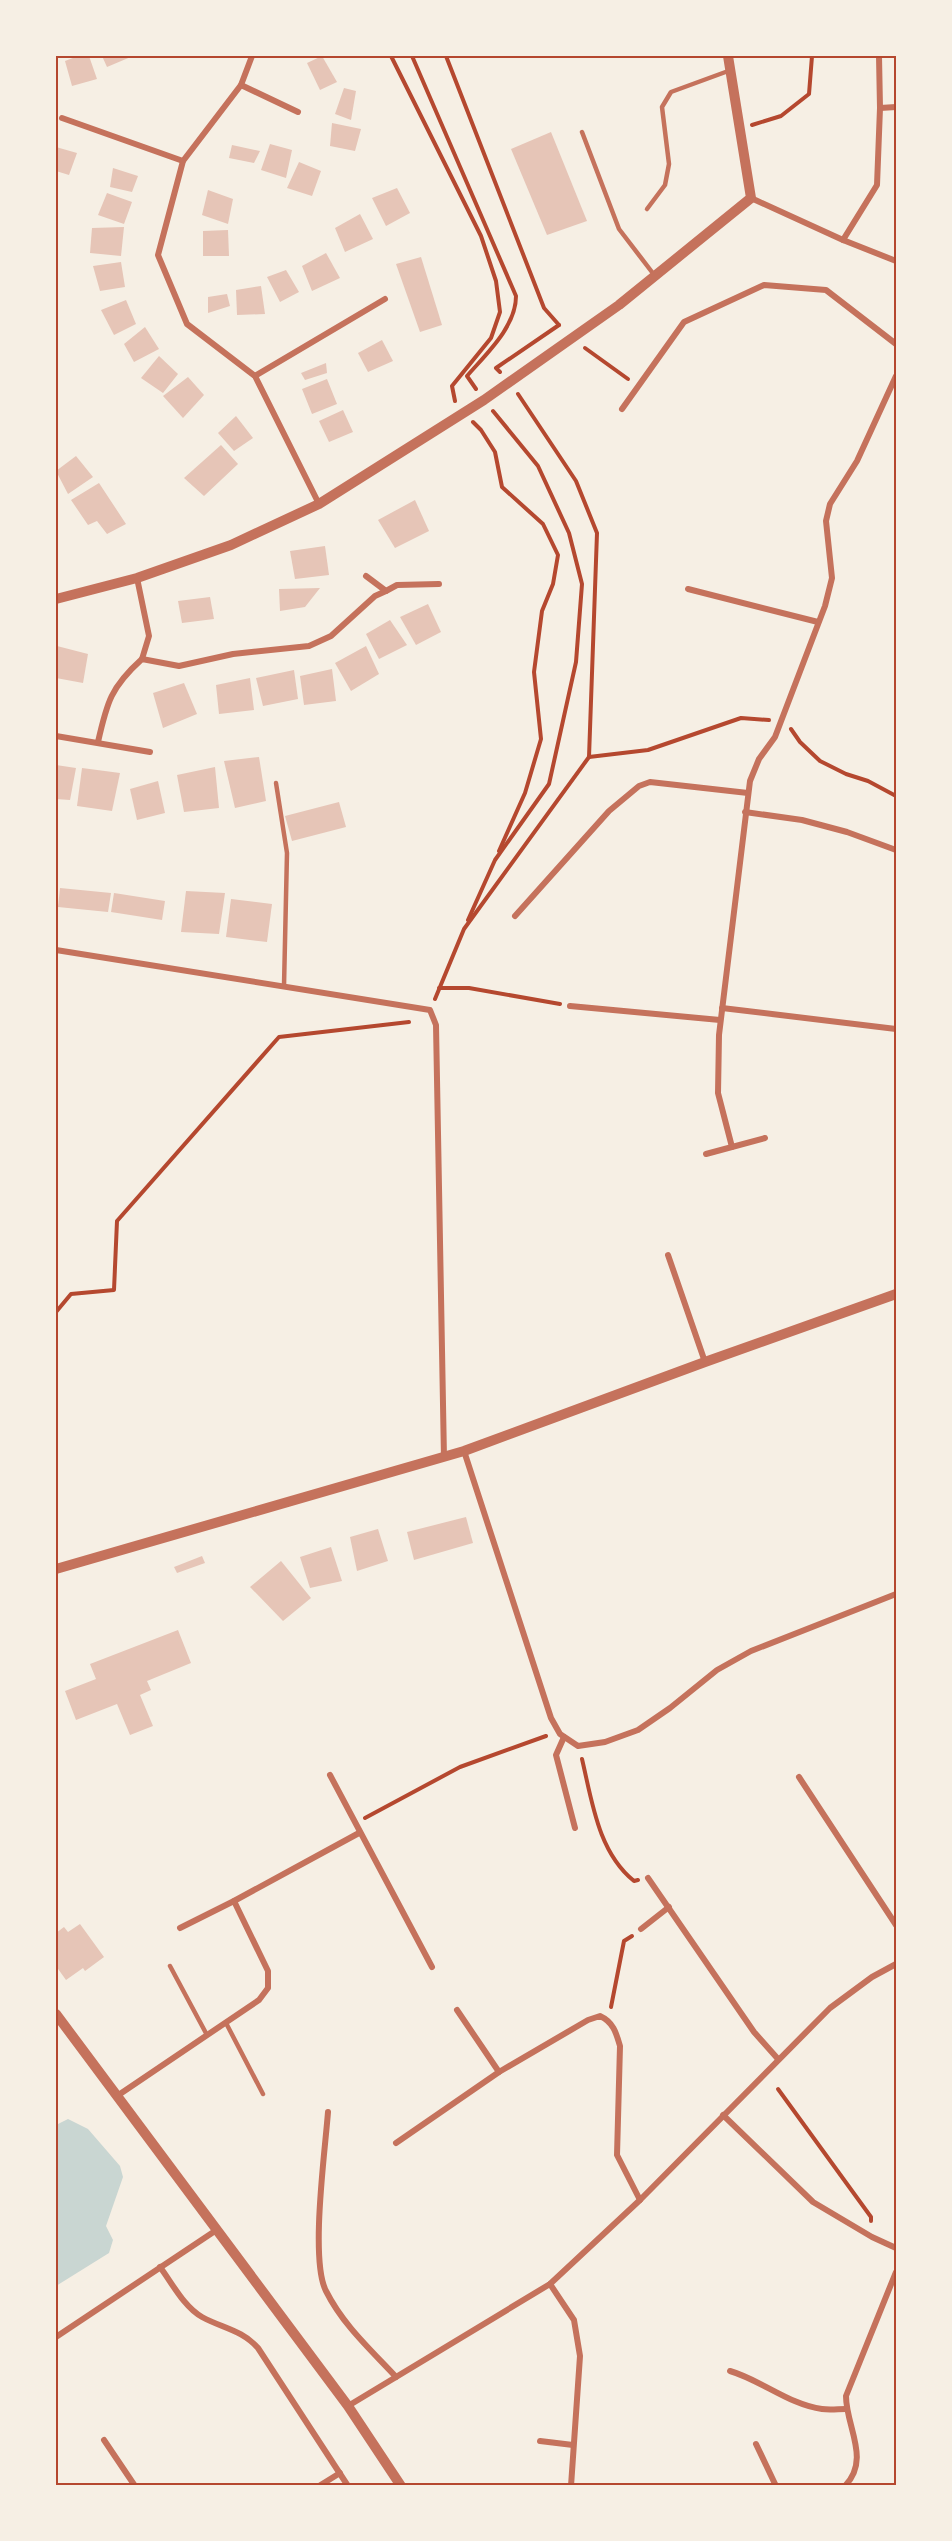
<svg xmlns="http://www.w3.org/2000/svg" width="952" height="2541" viewBox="0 0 952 2541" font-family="Bitter,serif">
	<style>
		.water { fill: #c9d6d2 }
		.building { fill: #e6c5b7 }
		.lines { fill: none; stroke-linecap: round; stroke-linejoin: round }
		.path { stroke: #b5482f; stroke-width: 4 }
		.service { stroke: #c5725c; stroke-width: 4.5 }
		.minor { stroke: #c5725c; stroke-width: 6 }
		.tertiary { stroke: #c5725c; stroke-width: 10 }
		.neatline { fill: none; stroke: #b5482f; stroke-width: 2 }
	</style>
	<rect width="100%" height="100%" fill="#f6efe4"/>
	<!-- water -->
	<polygon class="water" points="68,2119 88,2129 120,2166 123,2177 106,2226 113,2240 109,2253 56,2286 56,2125"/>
	<!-- building -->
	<g class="building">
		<polygon points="78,56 89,56 97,79 72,86 65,61"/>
		<polygon points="102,56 133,56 107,67"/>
		<polygon points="322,56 337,82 320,90 307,63"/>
		<polygon points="344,88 356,91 351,120 335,114"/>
		<polygon points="332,123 361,129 355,151 330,146"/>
		<polygon points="551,132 587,221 547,235 511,149"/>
		<polygon points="270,144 292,150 286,178 261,170"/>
		<polygon points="232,145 260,151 254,163 229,158"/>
		<polygon points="56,147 77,153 69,175 56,171"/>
		<polygon points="299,162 321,171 312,196 287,188"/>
		<polygon points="113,168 138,176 132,192 110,187"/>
		<polygon points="397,188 410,213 386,226 372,198"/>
		<polygon points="208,190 233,199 228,224 202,215"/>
		<polygon points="107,193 132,202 124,224 98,215"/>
		<polygon points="360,214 373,239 345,252 335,228"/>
		<polygon points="124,227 121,256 90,253 92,228"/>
		<polygon points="228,230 229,256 203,256 203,231"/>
		<polygon points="326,253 340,278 312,291 302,266"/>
		<polygon points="421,257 442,325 420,332 396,264"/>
		<polygon points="121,262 125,287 100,291 93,266"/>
		<polygon points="286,270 299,292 280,302 267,277"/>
		<polygon points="261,286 265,314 237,315 236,290"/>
		<polygon points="227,294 230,306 208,313 208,297"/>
		<polygon points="126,300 136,324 114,335 101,310"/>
		<polygon points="145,327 159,349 134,362 124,344"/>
		<polygon points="382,340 393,361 368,372 358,353"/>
		<polygon points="159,356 178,374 163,393 141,378"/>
		<polygon points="326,363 327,373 305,380 301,373"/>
		<polygon points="188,377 204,395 183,418 163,396"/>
		<polygon points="327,379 337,404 312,414 302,389"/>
		<polygon points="343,410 353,432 329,442 319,421"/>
		<polygon points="236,416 253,438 234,451 218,433"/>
		<polygon points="221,445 238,464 204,496 184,478"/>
		<polygon points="76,456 93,477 68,494 56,471"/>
		<polygon points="99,483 126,524 107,534 97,521 88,525 71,500"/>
		<polygon points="415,500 429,531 395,548 378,520"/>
		<polygon points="325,546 329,575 295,579 290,551"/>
		<polygon points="320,588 305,607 280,611 279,589"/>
		<polygon points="210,597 214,619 182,623 178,601"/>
		<polygon points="428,604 441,632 416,645 400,617"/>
		<polygon points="390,620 407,645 379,659 366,634"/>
		<polygon points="57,646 88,654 83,683 56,678"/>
		<polygon points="366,646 379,674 351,691 335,663"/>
		<polygon points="332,669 336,701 304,705 300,676"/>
		<polygon points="294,670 298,699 263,706 256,678"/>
		<polygon points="250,678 254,710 219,714 216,685"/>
		<polygon points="184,683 197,714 163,728 153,693"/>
		<polygon points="259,757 266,801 235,808 224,761"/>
		<polygon points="56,765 76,768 70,800 56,799"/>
		<polygon points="215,767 219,808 184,812 177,775"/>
		<polygon points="82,768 120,773 112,811 77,806"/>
		<polygon points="158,781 165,813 137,820 130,789"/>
		<polygon points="339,802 346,827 292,841 285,816"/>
		<polygon points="60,888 111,893 108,912 58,907"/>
		<polygon points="186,891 225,893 219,934 181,932"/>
		<polygon points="114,893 165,901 162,920 111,912"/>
		<polygon points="231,899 272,904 267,942 226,937"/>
		<polygon points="466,1517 473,1543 414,1560 407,1532"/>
		<polygon points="378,1529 388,1561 357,1571 350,1537"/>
		<polygon points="331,1547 342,1581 310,1588 300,1557"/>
		<polygon points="202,1556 205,1563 177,1573 174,1567"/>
		<polygon points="281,1561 311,1598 283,1621 250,1587"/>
		<polygon points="178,1630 191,1663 147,1681 151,1690 140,1695 153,1726 130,1735 117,1704 76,1720 65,1691 96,1679 90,1664"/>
		<polygon points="80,1924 104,1957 85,1971 83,1968 66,1980 56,1966 56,1933 64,1927 68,1932"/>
	</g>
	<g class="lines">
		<!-- path -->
		<g class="path">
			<polyline points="391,56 481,236 496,281 500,312 491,338 452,386 455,401"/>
			<path d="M 412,56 L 516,296 C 516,327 486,354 467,376 L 476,389"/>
			<polyline points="446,56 544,308 559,325"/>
			<polyline points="752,125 781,116 809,94 812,56"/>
			<polyline points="585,348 628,379"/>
			<polyline points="500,372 496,368 559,325"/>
			<polyline points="473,422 481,430 495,452 502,487 543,524 558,555 553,584 542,611 534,672 541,739 525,793 499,851"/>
			<polyline points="791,729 800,742 820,761 846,774 868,781 896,796"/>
			<polyline points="589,757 648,750 741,718 769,720"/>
			<polyline points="468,920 495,860 549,784 576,662 582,584 569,533 538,466 493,411"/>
			<polyline points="439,988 469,988 560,1004"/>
			<polyline points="435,999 464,929 589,757 597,533 576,481 518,394"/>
			<polyline points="56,1312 71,1294 114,1290 117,1221 279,1037 409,1022"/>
			<path d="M 582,1759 C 592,1801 598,1852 634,1881 L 638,1880"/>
			<polyline points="365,1818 460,1767 546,1736"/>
			<polyline points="611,2007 624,1941 632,1936"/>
			<polyline points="778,2089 871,2217 871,2221"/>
		</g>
		<!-- service -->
		<g class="service">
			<polyline points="582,132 619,229 655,276"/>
			<polyline points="647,209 665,185 669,164 662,107 671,92 731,70"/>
			<polyline points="276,783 287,853 284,986"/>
			<polyline points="170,1966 207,2035"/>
			<polyline points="226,2023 263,2094"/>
		</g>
		<!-- minor -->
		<g class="minor">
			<polyline points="252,56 241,85 183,161 158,255 187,324 255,376 319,504"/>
			<polyline points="241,85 298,112"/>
			<polyline points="880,108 896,107"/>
			<polyline points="62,118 183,161"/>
			<polyline points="751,198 843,240 896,261"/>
			<polyline points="843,240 877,185 880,108 879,56"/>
			<polyline points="255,376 385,299"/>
			<polyline points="622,409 684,322 764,285 826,290 896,344"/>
			<polyline points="366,576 386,591 397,585 439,584"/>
			<polyline points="137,578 149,636 142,659"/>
			<polyline points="688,589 818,622"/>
			<polyline points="56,736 150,752"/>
			<path d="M 98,742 C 107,702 111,687 142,659 L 179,666 L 233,654 L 309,646 L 331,636 L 375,596 L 386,591"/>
			<polyline points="745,812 802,820 847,832 896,850"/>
			<polyline points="515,916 609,811 639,786 650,782 748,793"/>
			<polyline points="56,950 430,1010 436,1025 444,1458"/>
			<polyline points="570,1006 720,1020"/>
			<polyline points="722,1008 896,1029"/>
			<polyline points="732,1147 718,1093 719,1035 750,781 759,759 775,737 825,606 832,578 826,521 830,504 857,461 896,376"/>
			<polyline points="706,1154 765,1138"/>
			<polyline points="668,1255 705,1362"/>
			<polyline points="464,1451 551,1718 560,1734 578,1746 605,1742 638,1730 670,1708 717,1670 751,1651 896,1594"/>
			<polyline points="564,1737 556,1755 575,1828"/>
			<polyline points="330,1775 432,1967"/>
			<polyline points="799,1777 896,1925"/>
			<polyline points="648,1878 754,2032 778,2059"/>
			<polyline points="180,1928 234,1901 359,1833"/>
			<polyline points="641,1929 669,1907"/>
			<polyline points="457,2010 499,2072"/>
			<polyline points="117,2096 259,2000 268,1988 268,1971 234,1901"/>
			<path d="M 328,2112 C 325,2152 310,2260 326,2291 C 343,2325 371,2350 396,2377"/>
			<polyline points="723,2115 813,2202 872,2237 896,2248"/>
			<path d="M 396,2143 L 499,2072 L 588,2020 L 600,2016 C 613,2022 616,2032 620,2046 L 617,2155 L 640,2200"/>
			<path d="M 160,2267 C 172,2283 184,2307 202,2317 C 222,2328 242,2330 258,2348 L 348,2486"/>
			<polyline points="550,2284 574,2320 580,2356 571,2486"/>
			<polyline points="56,2337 215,2231"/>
			<path d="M 730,2371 C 761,2380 790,2405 822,2409 C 830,2410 838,2409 846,2409"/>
			<polyline points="348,2406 550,2284 640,2200 830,2008 872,1977 896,1964"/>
			<polyline points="104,2440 135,2486"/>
			<polyline points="540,2441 573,2445"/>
			<polyline points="756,2444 776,2486"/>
			<polyline points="319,2486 340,2473"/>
			<path d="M 845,2486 C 871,2459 846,2427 846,2396 L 896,2272"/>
		</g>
		<!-- tertiary -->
		<g class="tertiary">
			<polyline points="56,599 137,578 231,545 319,504 484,400 619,305 751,198 728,56"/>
			<polyline points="56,1569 464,1451 705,1362 896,1294"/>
			<polyline points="56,2014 348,2406 401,2486"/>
		</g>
	</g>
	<!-- border -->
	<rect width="952" height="2541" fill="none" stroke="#f6efe4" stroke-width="114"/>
	<rect x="57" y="57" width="838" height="2427" class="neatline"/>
</svg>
